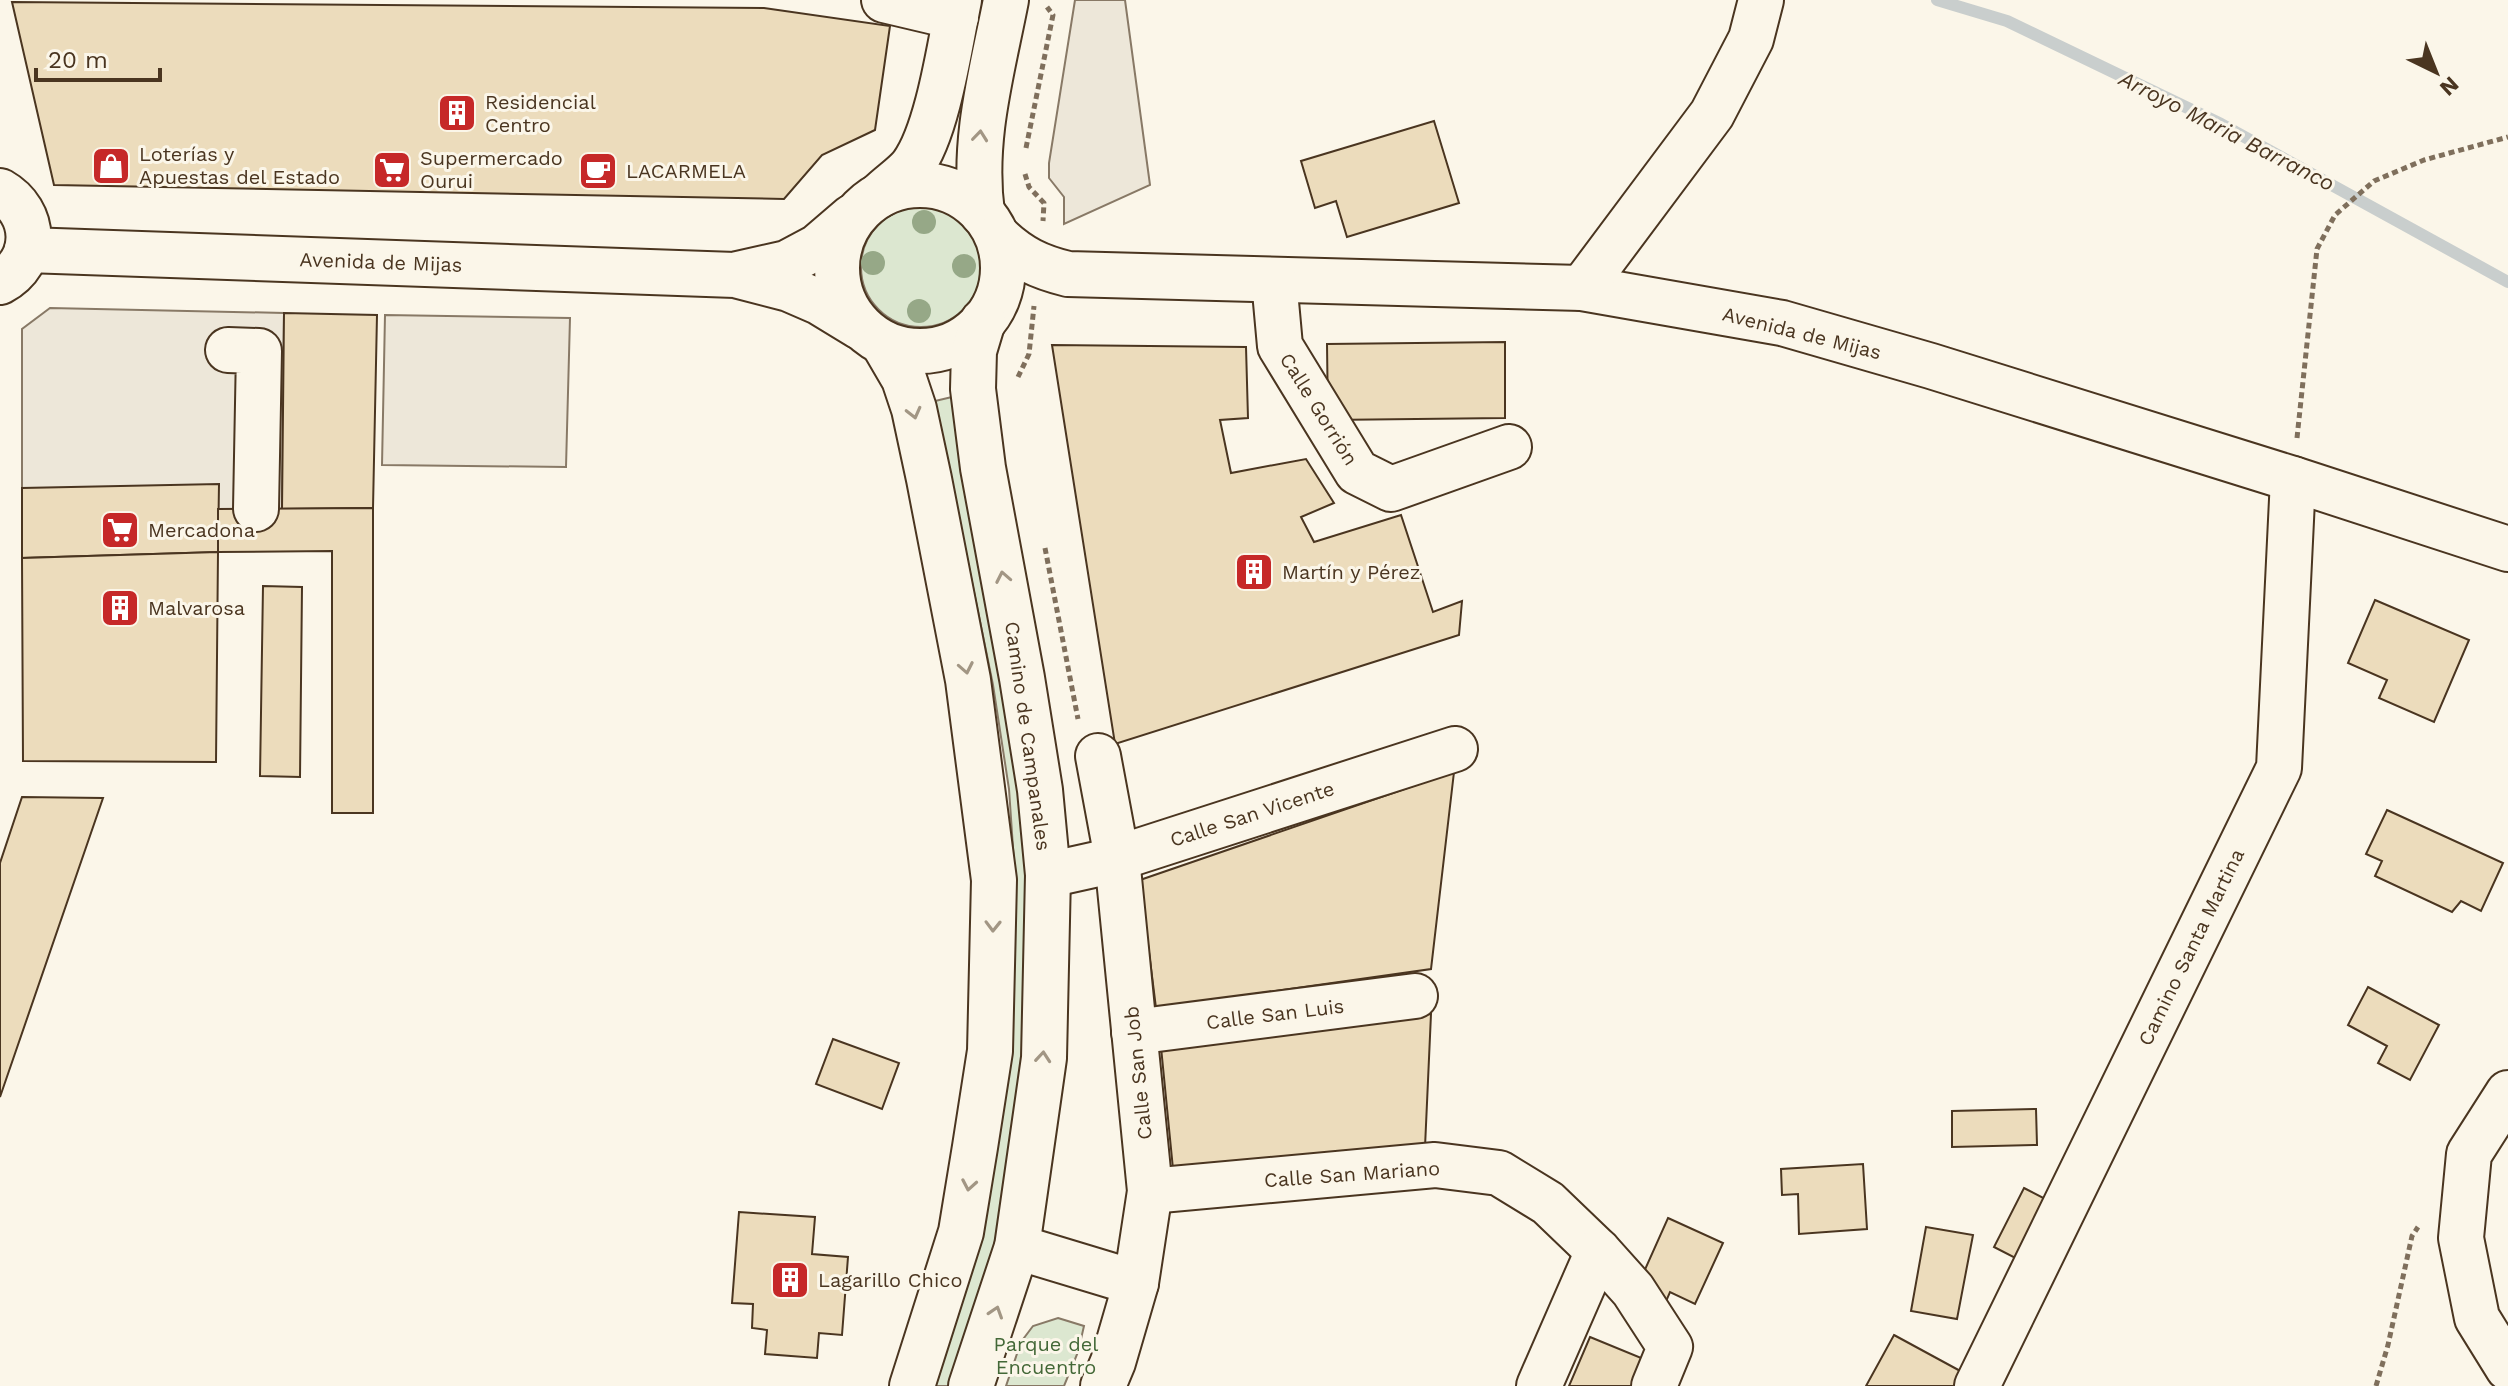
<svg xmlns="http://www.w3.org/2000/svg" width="2508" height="1386" viewBox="0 0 2508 1386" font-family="'Work Sans',sans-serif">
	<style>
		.green { fill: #dce7d0; stroke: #887966; stroke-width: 2 }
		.parking { fill: #ede7d9; stroke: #887966; stroke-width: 2 }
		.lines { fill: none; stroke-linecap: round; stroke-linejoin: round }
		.stream { stroke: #c9cecd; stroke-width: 12 }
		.building { fill: #ecdcbc; stroke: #4a3520; stroke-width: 2 }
		.minor-casing { stroke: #4a3520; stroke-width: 48 }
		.path { stroke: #7f6f5c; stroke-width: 5; stroke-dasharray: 6 4; stroke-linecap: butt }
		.minor { stroke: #fbf6e9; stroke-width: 44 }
		.tree { fill: #96a887 }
		.oneway { stroke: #a29684 }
		.labels { text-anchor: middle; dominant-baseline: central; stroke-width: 6; stroke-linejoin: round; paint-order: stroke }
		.poi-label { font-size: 20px; fill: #4a3520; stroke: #fbf6e9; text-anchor: start }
		.street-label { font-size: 20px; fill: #4a3520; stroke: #fbf6e9 }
		.park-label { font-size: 20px; fill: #436837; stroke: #fbf6e9 }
		.water-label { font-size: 22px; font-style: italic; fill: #4a3520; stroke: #fbf6e9 }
	</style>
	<rect width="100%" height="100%" fill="#fbf6e9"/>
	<!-- green -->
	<g class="green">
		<circle cx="921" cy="267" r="60"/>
		<polygon points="952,397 1009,681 1030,877 1026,1054 998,1242 952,1386 934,1386 1015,877 1009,789 993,685 935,401"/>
		<polygon points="1058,1318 1084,1326 1078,1352 1064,1386 1006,1386 1021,1342 1033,1326"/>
	</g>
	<!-- parking -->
	<g class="parking">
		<polygon points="1075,0 1125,0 1150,185 1064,224 1064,197 1049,178 1049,163"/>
		<polygon points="50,308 284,313 282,509 218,509 22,488 22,329"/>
		<polygon points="385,315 570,318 566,467 382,465"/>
	</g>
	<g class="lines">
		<!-- stream -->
		<polyline class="stream" points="1937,0 2007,21 2221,124 2508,282"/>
	</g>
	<!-- building -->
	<g class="building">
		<polygon points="12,2 764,8 890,26 875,130 822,155 784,199 54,185"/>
		<polygon points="1434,121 1459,203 1347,237 1336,201 1315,208 1301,161"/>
		<polygon points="284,313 377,315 373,508 282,509"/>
		<polygon points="1505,342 1505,418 1328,420 1327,344"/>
		<polygon points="1052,345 1246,347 1248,418 1220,420 1231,473 1306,459 1334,503 1301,517 1314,542 1401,515 1433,612 1462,601 1459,635 1115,744"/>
		<polygon points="219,484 218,552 22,558 22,488"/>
		<polygon points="373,508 373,813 332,813 332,551 218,552 218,509"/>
		<polygon points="218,552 216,762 23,761 22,558"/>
		<polygon points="263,586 302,587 300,777 260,776"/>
		<polygon points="2375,600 2469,640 2434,722 2379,698 2387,680 2348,663"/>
		<polygon points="1454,772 1431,969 1156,1008 1140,880"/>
		<polygon points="22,797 103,798 0,1097 0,863"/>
		<polygon points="2387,810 2503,863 2481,911 2461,901 2452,912 2375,876 2382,861 2366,854"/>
		<polygon points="2368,987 2439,1025 2410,1080 2378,1063 2387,1046 2348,1025"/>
		<polygon points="1431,1014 1425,1147 1173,1169 1161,1047"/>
		<polygon points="833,1039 899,1063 882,1109 816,1084"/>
		<polygon points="2036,1109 2037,1145 1952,1147 1952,1111"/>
		<polygon points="1863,1164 1867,1229 1799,1234 1798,1194 1782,1195 1781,1169"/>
		<polygon points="2024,1188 2055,1204 2025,1263 1994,1247"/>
		<polygon points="739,1212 815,1217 812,1254 848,1257 842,1335 819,1333 817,1358 765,1354 767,1330 752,1328 753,1304 732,1303"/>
		<polygon points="1668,1218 1723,1243 1695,1304 1670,1292 1664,1306 1643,1274"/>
		<polygon points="1926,1227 1973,1235 1957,1319 1911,1311"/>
		<polygon points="1894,1335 1964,1373 1957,1386 1866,1386"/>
		<polygon points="1590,1337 1651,1362 1641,1386 1569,1386"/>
	</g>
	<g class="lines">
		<!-- minor casing -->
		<g class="minor-casing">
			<g id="minor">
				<polyline points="884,0 956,17"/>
				<circle cx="920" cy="268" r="83"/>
				<path d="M 0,191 C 37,212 39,261 0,282"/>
				<path d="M 880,195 C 890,185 904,176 912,166 C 938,131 950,44 959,0"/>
				<path d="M 982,213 C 972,140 992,72 1006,0"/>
				<path d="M 998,237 C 1020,258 1039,267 1068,274 L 1582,288 L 1782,323 L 1931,366 L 2293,479 L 2508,549"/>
				<polyline points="27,250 735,275 789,289 819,302 860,327"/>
				<polyline points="738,274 787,263 817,247 852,217"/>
				<polyline points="1274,280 1280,346 1357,472 1391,489 1509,447"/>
				<polyline points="1582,288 1712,114 1751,39 1761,0"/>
				<polyline points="883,343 904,379 914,409 929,479 968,680 994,880 990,1051 975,1147 961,1232 912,1386"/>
				<polyline points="228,350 259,351 256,509"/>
				<polyline points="1098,756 1117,858 1150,1191 1136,1283 1113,1362 1103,1386"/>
				<polyline points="1048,875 1102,863 1455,749"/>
				<polyline points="1134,1032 1415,996"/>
				<polyline points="2508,1093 2469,1154 2461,1238 2477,1318 2508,1368"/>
				<polyline points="1150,1191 1435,1165 1499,1173 1548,1203 1598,1251 1633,1290 1670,1347 1654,1386"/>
				<polyline points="1017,1247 1136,1283"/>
				<polyline points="971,1386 1017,1247 1044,1058 1048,875 1040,790 1022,678 983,468 973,389 974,351 983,321"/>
				<polyline points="1539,1386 1598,1251"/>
				<polyline points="1977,1386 2279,768 2293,479"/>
			</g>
		</g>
		<!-- path -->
		<g class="path">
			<polyline points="1026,148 1053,15 1047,7"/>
			<polyline points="1025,174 1029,187 1044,203 1043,221"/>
			<polyline points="1018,377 1029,354 1034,306"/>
			<polyline points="2297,438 2317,249 2335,215 2374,181 2424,160 2508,137"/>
			<polyline points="1045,548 1078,719"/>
			<polyline points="2376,1386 2388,1345 2412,1236 2418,1227"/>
		</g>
		<!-- minor -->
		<use href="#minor" class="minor"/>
	</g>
	<!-- trees -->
	<g class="tree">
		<circle cx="924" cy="222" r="12"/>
		<circle cx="873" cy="263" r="12"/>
		<circle cx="964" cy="266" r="12"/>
		<circle cx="919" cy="311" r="12"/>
	</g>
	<!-- one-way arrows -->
	<defs><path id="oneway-chevron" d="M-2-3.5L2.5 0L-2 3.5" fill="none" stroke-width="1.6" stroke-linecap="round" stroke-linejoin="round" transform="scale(2)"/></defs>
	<g class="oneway">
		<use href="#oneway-chevron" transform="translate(980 136) rotate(-84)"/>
		<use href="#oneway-chevron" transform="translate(914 413) rotate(76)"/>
		<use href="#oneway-chevron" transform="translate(1003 577) rotate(-101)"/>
		<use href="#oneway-chevron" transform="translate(966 668) rotate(79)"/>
		<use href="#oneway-chevron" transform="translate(993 926) rotate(91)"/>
		<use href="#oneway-chevron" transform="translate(1043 1057) rotate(-85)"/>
		<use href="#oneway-chevron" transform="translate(969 1185) rotate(100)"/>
		<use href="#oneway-chevron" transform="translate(996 1312) rotate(-72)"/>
	</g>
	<!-- icons -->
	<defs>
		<g id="building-square" transform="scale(2)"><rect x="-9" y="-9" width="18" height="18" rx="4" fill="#c62828" stroke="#fbf6e9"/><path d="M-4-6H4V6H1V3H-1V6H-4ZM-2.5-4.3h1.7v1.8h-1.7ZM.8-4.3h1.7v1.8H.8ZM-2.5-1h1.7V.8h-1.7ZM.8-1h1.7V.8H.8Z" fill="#fff"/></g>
		<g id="shop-square" transform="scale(2)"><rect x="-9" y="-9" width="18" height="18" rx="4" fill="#c62828" stroke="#fbf6e9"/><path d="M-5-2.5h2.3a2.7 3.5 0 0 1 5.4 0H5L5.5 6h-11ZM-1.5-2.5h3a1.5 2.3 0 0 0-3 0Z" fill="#fff"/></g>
		<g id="supermarket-square" transform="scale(2)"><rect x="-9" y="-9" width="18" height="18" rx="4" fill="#c62828" stroke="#fbf6e9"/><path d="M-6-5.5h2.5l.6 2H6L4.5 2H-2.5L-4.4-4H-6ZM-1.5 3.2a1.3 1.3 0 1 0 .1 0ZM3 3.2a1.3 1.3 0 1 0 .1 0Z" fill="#fff"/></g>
		<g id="cafe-square" transform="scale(2)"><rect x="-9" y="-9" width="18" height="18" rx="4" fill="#c62828" stroke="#fbf6e9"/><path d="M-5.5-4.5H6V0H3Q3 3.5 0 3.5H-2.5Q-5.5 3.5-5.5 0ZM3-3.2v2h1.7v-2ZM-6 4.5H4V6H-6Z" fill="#fff"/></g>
	</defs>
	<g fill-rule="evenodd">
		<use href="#building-square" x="457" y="113"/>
		<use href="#shop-square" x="111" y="166"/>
		<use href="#supermarket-square" x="392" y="170"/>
		<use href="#cafe-square" x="598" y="171"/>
		<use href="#supermarket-square" x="120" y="530"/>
		<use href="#building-square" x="1254" y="572"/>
		<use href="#building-square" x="120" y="608"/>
		<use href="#building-square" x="790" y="1280"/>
	</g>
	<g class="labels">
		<!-- poi labels -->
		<g class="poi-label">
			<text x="485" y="102">Residencial<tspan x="485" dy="23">Centro</tspan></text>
			<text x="139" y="154">Loterías y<tspan x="139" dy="23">Apuestas del Estado</tspan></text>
			<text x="420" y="158">Supermercado<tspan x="420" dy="23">Ourui</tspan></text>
			<text x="626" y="171">LACARMELA</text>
			<text x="148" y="530">Mercadona</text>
			<text x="1282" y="572">Martín y Pérez</text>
			<text x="148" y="608">Malvarosa</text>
			<text x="818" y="1280">Lagarillo Chico</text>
		</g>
		<!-- street labels -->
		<g class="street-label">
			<text transform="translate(381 262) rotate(2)">Avenida de Mijas</text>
			<text transform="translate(1802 333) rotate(14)">Avenida de Mijas</text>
			<text transform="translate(1319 409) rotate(58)">Calle Gorrión</text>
			<text transform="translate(1028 736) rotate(82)">Camino de Campanales</text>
			<text transform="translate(1252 814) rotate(-18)">Calle San Vicente</text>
			<text transform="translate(2191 947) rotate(-64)">Camino Santa Martina</text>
			<text transform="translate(1275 1014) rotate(-7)">Calle San Luis</text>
			<text transform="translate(1138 1073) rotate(-96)">Calle San Job</text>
			<text transform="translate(1352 1174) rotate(-4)">Calle San Mariano</text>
		</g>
		<!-- park labels -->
		<g class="park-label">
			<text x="1046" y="1344">Parque del<tspan x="1046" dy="23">Encuentro</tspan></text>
		</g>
		<!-- water labels -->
		<g class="water-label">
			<text transform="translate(2227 131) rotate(27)">Arroyo Maria Barranco</text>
		</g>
	</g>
	<!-- north arrow -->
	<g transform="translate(2436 72) rotate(137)" stroke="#fbf6e9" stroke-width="6" paint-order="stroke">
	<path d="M0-6L14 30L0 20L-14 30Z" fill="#4a3520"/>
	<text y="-12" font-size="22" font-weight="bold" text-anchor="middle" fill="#4a3520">N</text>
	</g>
	<!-- scale -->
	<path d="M36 68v12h124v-12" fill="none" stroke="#4a3520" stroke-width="4"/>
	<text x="48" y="68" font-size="24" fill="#4a3520" stroke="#fbf6e9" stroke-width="6" paint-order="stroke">20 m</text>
</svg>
